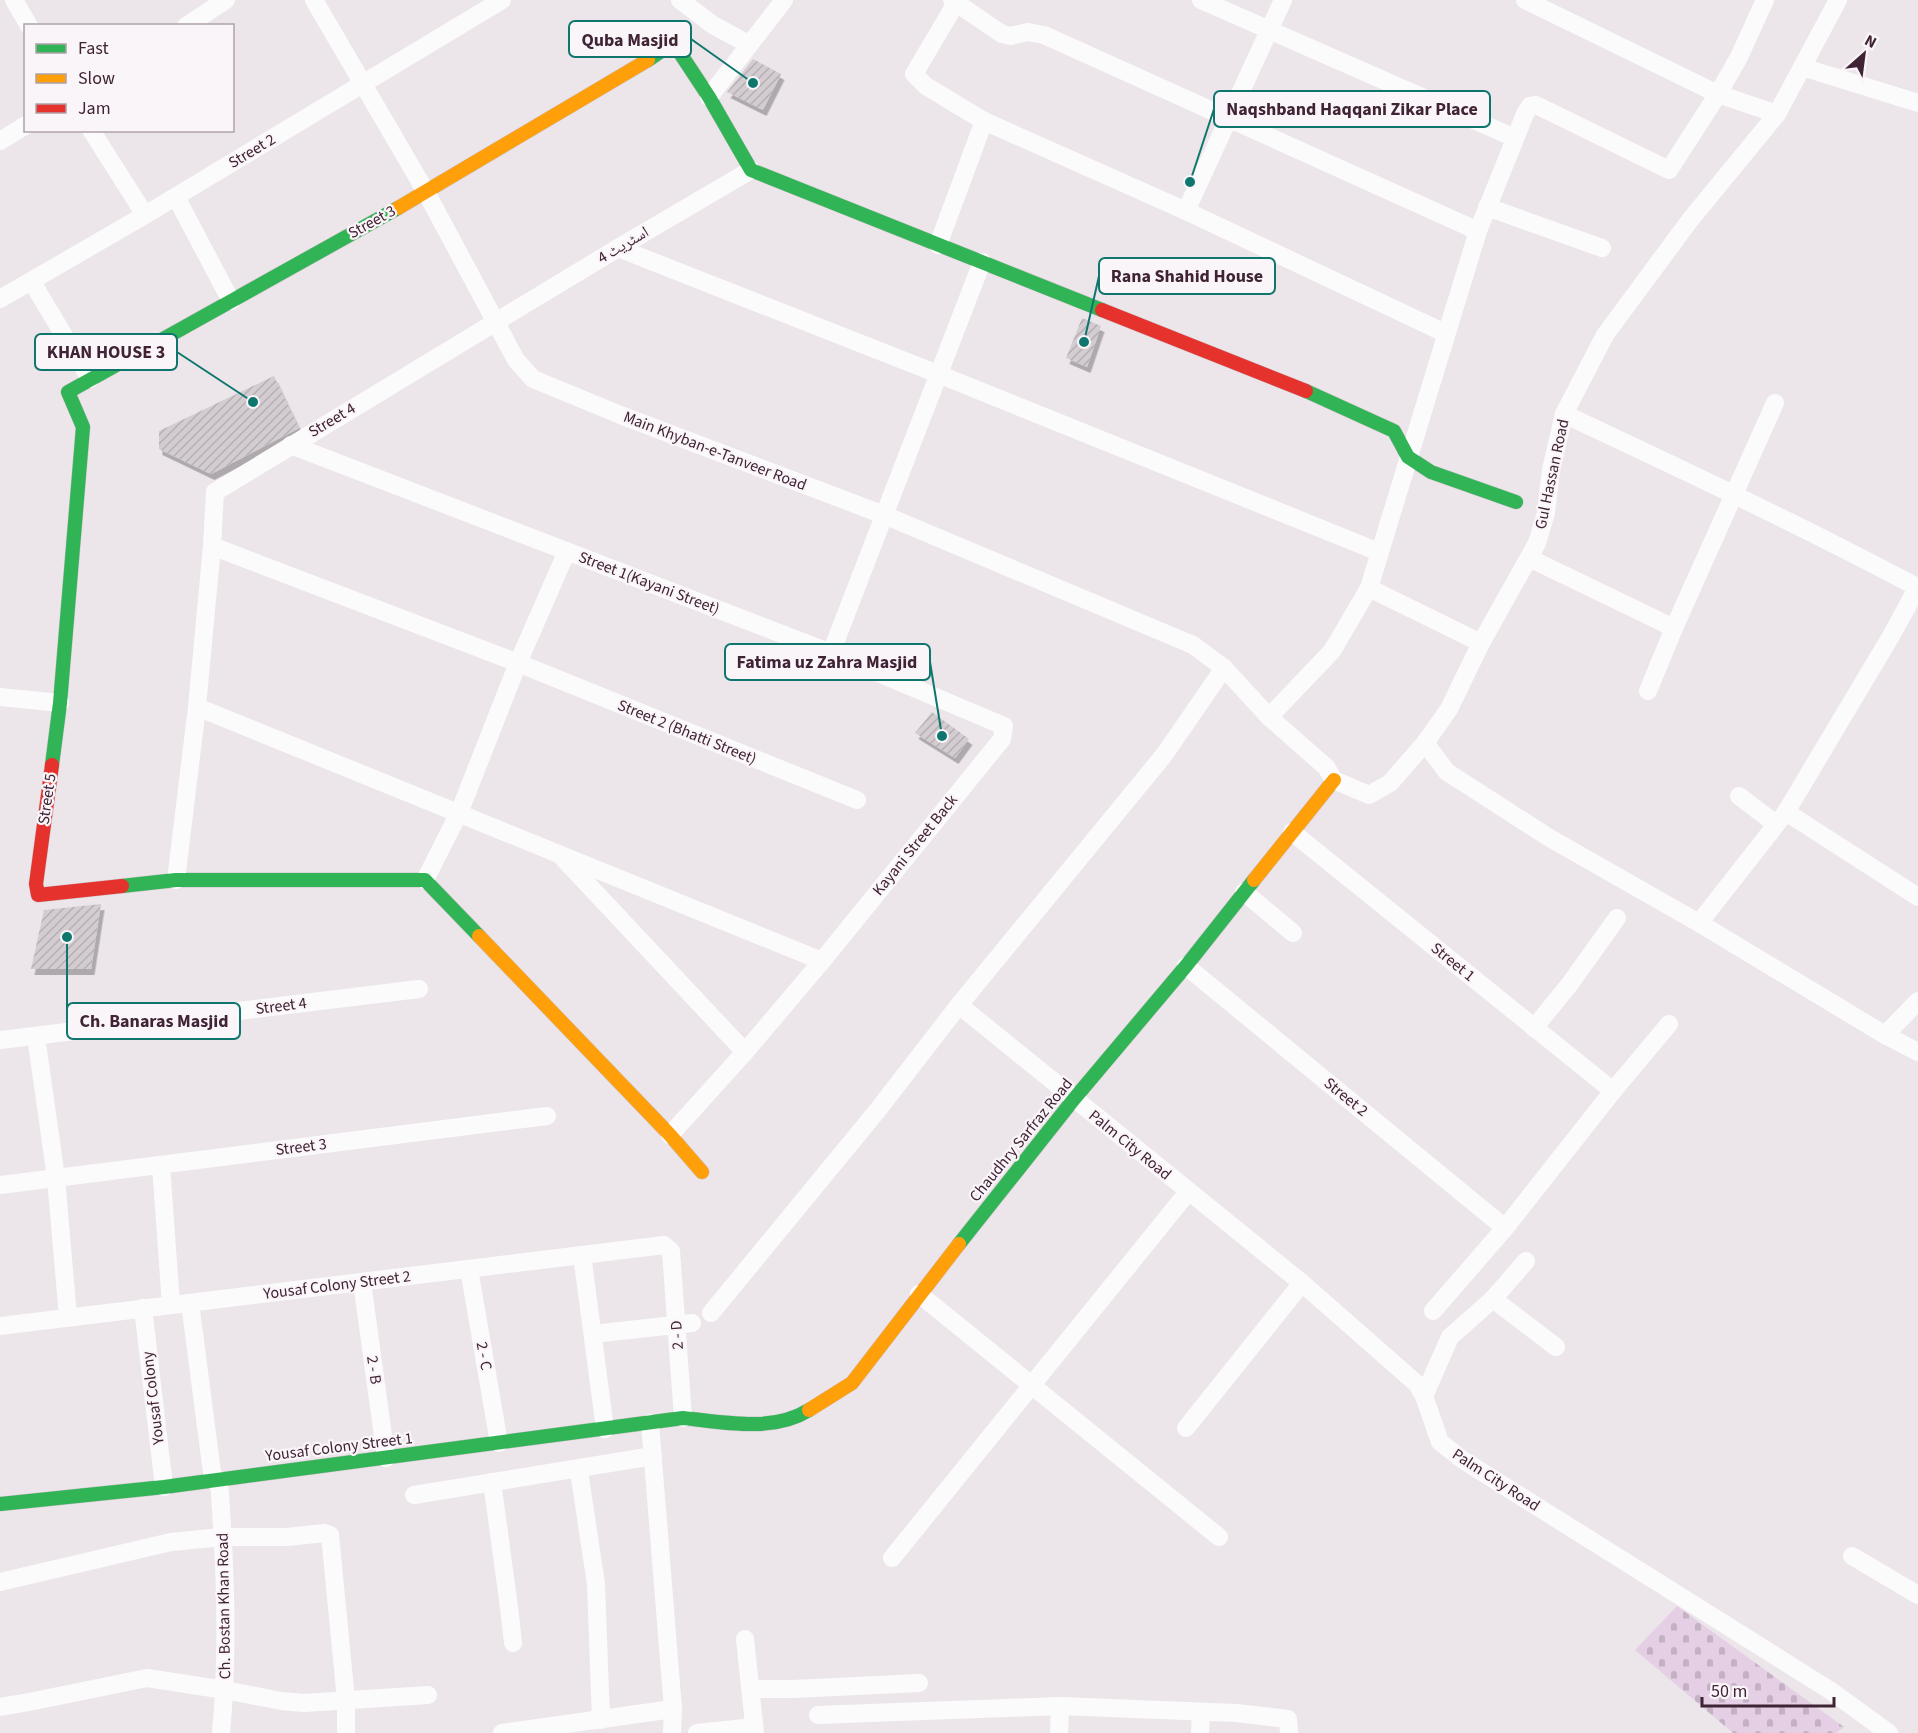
<svg xmlns="http://www.w3.org/2000/svg" width="1918" height="1733" viewBox="0 0 1918 1733" font-family="'Source Sans 3','Noto Naskh Arabic',sans-serif">
	<style>
		.cemetery { fill: url(#cemetery-stones) }
		.building { fill: url(#building-hatch); filter: url(#shadow) }
		.lines { fill: none; stroke-linecap: round; stroke-linejoin: round }
		.fast-casing { stroke: #ccc2c9; stroke-width: 15 }
		.slow-casing { stroke: #ccc2c9; stroke-width: 15 }
		.jam-casing { stroke: #ccc2c9; stroke-width: 15 }
		.street { stroke: #fcfbfc; stroke-width: 18 }
		.fast { stroke: #30b455; stroke-width: 14 }
		.slow { stroke: #ff9f0a; stroke-width: 14 }
		.jam { stroke: #e5322d; stroke-width: 14 }
		.labels { text-anchor: middle; dominant-baseline: central; stroke-width: 4.5; stroke-linejoin: round; paint-order: stroke }
		.street-label { font-size: 16px; fill: #402334; stroke: #faf5f9 }
		.leader { fill: none; stroke: #0f766e; stroke-width: 2 }
		.callout-dot { fill: #0f766e; stroke: #faf5f9; stroke-width: 2 }
		.callout { fill: #faf5f9; stroke: #0f766e; stroke-width: 2 }
		.callout-label { font-size: 18px; text-anchor: middle; font-weight: bold; fill: #402334 }
	</style>
	<defs>
		<pattern id="cemetery-stones" width="16" height="16" patternUnits="userSpaceOnUse" patternTransform="scale(1.5)"><rect width="16" height="16" fill="#e4cfe4"/><path d="M2 7V4a2 2 0 0 1 4 0v3zM10 15v-3a2 2 0 0 1 4 0v3z" fill="#c5b1c4"/></pattern>
		<pattern id="building-hatch" width="6" height="6" patternUnits="userSpaceOnUse" patternTransform="scale(1.5)"><rect width="6" height="6" fill="#d3cdd1"/><path d="M-1 1l2-2M0 6l6-6M5 7l2-2" fill="none" stroke="#b6b0b4"/></pattern>
		<filter id="shadow"><feDropShadow dx="3.5" dy="6" stdDeviation="0" flood-color="#0004"/></filter>
	</defs>
	<rect width="100%" height="100%" fill="#ece6eb"/>
	<!-- cemetery -->
	<polygon class="cemetery" points="1677,1606 1844,1727 1836,1733 1733,1733 1635,1650"/>
	<!-- building -->
	<g class="building">
		<polygon points="753,59 781,74 763,110 727,92"/>
		<polygon points="1082,318 1101,326 1087,367 1066,358"/>
		<polygon points="274,376 299,428 211,474 159,449 159,431"/>
		<polygon points="932,712 969,739 955,758 915,733"/>
		<polygon points="101,904 91,969 31,969 44,910"/>
	</g>
	<g class="lines">
		<!-- fast casing -->
		<g class="fast-casing">
			<g id="fast">
				<path d="M 648,60 C 659,53 669,43 680,53 L 709,97 L 751,170 L 1102,310"/>
				<polyline points="1306,391 1394,431 1408,457 1431,472 1516,502"/>
				<polyline points="52,765 60,703 83,427 68,392 398,208"/>
				<polyline points="122,886 176,880 425,880 479,936"/>
				<polyline points="959,1244 1074,1099 1186,966 1254,880"/>
				<path d="M 0,1504 L 164,1487 L 683,1418 C 724,1422 772,1433 809,1410"/>
			</g>
		</g>
		<!-- slow casing -->
		<g class="slow-casing">
			<g id="slow">
				<polyline points="398,208 648,60"/>
				<polyline points="1254,880 1334,780"/>
				<polyline points="479,936 670,1135 702,1172"/>
				<polyline points="809,1410 852,1383 959,1244"/>
			</g>
		</g>
		<!-- jam casing -->
		<g class="jam-casing">
			<g id="jam">
				<polyline points="1102,310 1306,391"/>
				<polyline points="52,765 36,884 38,895 122,886"/>
			</g>
		</g>
		<!-- street -->
		<g class="street">
			<polyline points="14,0 29,26"/>
			<polyline points="314,0 426,192 516,360 533,379 623,416 884,515 1193,645 1224,668 1269,717 1326,767 1334,780 1369,795 1390,783 1425,743 1449,709 1481,643 1537,543 1546,513 1551,470 1564,414 1605,335 1690,220 1777,114 1838,0"/>
			<polyline points="680,0 713,25 748,44"/>
			<polyline points="952,0 1002,34 1011,36 1028,32 1044,35 1478,231"/>
			<polyline points="1201,0 1515,138"/>
			<polyline points="1525,0 1718,94 1777,114"/>
			<polyline points="956,3 914,74 926,86 984,121 1186,211 1445,333"/>
			<polyline points="186,26 226,0"/>
			<polyline points="1802,67 1918,103"/>
			<polyline points="709,97 784,0"/>
			<polyline points="91,130 145,215"/>
			<polyline points="0,141 26,125"/>
			<polyline points="176,197 231,301"/>
			<polyline points="1487,207 1602,248"/>
			<polyline points="1186,211 1283,0"/>
			<polyline points="938,245 984,121"/>
			<polyline points="618,248 938,374 1379,552"/>
			<polyline points="32,282 90,379"/>
			<polyline points="0,299 145,215 502,0"/>
			<path d="M 1564,414 C 1681,469 1798,524 1913,585 L 1915,592 L 1891,636 L 1786,812 L 1699,923"/>
			<polyline points="291,445 831,653 1004,726 1002,739 822,961"/>
			<polyline points="212,546 518,663 857,800"/>
			<polyline points="1529,558 1674,628 1648,691"/>
			<polyline points="1369,588 1481,643"/>
			<polyline points="1674,628 1775,403"/>
			<polyline points="831,653 982,262"/>
			<polyline points="0,697 60,703"/>
			<polyline points="197,707 822,961 745,1052 670,1135"/>
			<polyline points="1269,717 1332,651 1369,588 1478,231 1525,114 1530,106 1536,105 1669,170 1718,94 1739,57 1765,0"/>
			<polyline points="1425,743 1447,772 1548,837 1699,923 1885,1035 1918,1052"/>
			<polyline points="1739,796 1776,824"/>
			<polyline points="1786,812 1918,897"/>
			<polyline points="1292,832 1613,1091"/>
			<polyline points="563,858 745,1052"/>
			<polyline points="176,880 197,707 212,546 215,492 618,248 751,170"/>
			<polyline points="425,880 459,813 518,663 567,551"/>
			<polyline points="1244,892 1293,933"/>
			<polyline points="1186,966 1505,1228"/>
			<polyline points="959,1005 1302,1283 1417,1384 1424,1396 1440,1442 1463,1460 1831,1691 1889,1733"/>
			<polyline points="1534,1028 1569,985 1617,918"/>
			<polyline points="1885,1035 1918,1001"/>
			<polyline points="36,1036 56,1178 68,1317"/>
			<polyline points="0,1040 419,989"/>
			<polyline points="161,1165 171,1305"/>
			<polyline points="0,1185 547,1116"/>
			<polyline points="582,1255 605,1429"/>
			<polyline points="469,1269 499,1443"/>
			<polyline points="362,1282 386,1458"/>
			<polyline points="919,1294 1219,1537"/>
			<polyline points="1493,1299 1556,1347"/>
			<polyline points="190,1303 213,1480"/>
			<polyline points="143,1308 164,1487"/>
			<polyline points="1433,1311 1505,1228 1613,1091 1669,1024"/>
			<polyline points="711,1313 877,1111 959,1005 1164,755 1224,668"/>
			<polyline points="0,1326 664,1245 671,1251 683,1418"/>
			<polyline points="593,1334 692,1323"/>
			<polyline points="1424,1396 1450,1337 1493,1299 1526,1261"/>
			<polyline points="650,1423 673,1709 672,1733"/>
			<polyline points="1186,1428 1302,1283"/>
			<polyline points="579,1471 596,1584 601,1720"/>
			<path d="M 219,1480 C 225,1563 229,1649 221,1733"/>
			<polyline points="492,1482 509,1607 513,1643"/>
			<polyline points="414,1495 653,1456"/>
			<polyline points="1852,1556 1918,1595"/>
			<polyline points="892,1558 1188,1192"/>
			<polyline points="0,1582 171,1542 223,1537 287,1537 324,1533 330,1535 346,1700 346,1733"/>
			<polyline points="745,1639 755,1733"/>
			<polyline points="751,1689 793,1689 919,1683"/>
			<polyline points="0,1707 29,1702 147,1678 225,1690 281,1701 304,1703 428,1695"/>
			<polyline points="818,1715 1060,1706 1236,1713 1288,1719 1289,1733"/>
			<polyline points="502,1733 673,1709"/>
			<polyline points="697,1733 754,1727"/>
			<polyline points="1059,1733 1060,1706"/>
			<polyline points="1200,1733 1201,1712"/>
		</g>
		<!-- fast -->
		<use href="#fast" class="fast"/>
		<!-- slow -->
		<use href="#slow" class="slow"/>
		<!-- jam -->
		<use href="#jam" class="jam"/>
	</g>
	<g class="labels">
		<!-- street labels -->
		<g class="street-label">
			<text transform="translate(252 151) rotate(-31)">Street 2</text>
			<text transform="translate(372 222) rotate(-29)">Street 3</text>
			<text transform="translate(623 245) rotate(-31)">اسٹریٹ 4</text>
			<text transform="translate(332 420) rotate(-31)">Street 4</text>
			<text transform="translate(715 451) rotate(21)">Main Khyban-e-Tanveer Road</text>
			<text transform="translate(1552 474) rotate(-78)">Gul Hassan Road</text>
			<text transform="translate(649 583) rotate(21)">Street 1(Kayani Street)</text>
			<text transform="translate(687 732) rotate(22)">Street 2 (Bhatti Street)</text>
			<text transform="translate(47 799) rotate(-82)">Street 5</text>
			<text transform="translate(915 845) rotate(-51)">Kayani Street Back</text>
			<text transform="translate(1453 962) rotate(39)">Street 1</text>
			<text transform="translate(281 1006) rotate(-7)">Street 4</text>
			<text transform="translate(1346 1097) rotate(39)">Street 2</text>
			<text transform="translate(1021 1140) rotate(-51)">Chaudhry Sarfraz Road</text>
			<text transform="translate(1130 1145) rotate(39)">Palm City Road</text>
			<text transform="translate(301 1147) rotate(-7)">Street 3</text>
			<text transform="translate(337 1285) rotate(-7)">Yousaf Colony Street 2</text>
			<text transform="translate(677 1335) rotate(-94)">2 - D</text>
			<text transform="translate(484 1356) rotate(80)">2 - C</text>
			<text transform="translate(374 1370) rotate(82)">2 - B</text>
			<text transform="translate(153 1398) rotate(-97)">Yousaf Colony</text>
			<text transform="translate(339 1447) rotate(-7)">Yousaf Colony Street 1</text>
			<text transform="translate(1496 1480) rotate(33)">Palm City Road</text>
			<text transform="translate(224 1606) rotate(-91)">Ch. Bostan Khan Road</text>
		</g>
	</g>
	<!-- callouts -->
	<path class="leader" d="M753 83L691 39M1190 182L1214 109M1084 342L1099 276M253 402L177 352M942 736L930 662M67 937L67 1021"/>
	<g class="callout-dot">
		<circle cx="753" cy="83" r="6"/>
		<circle cx="1190" cy="182" r="6"/>
		<circle cx="1084" cy="342" r="6"/>
		<circle cx="253" cy="402" r="6"/>
		<circle cx="942" cy="736" r="6"/>
		<circle cx="67" cy="937" r="6"/>
	</g>
	<g class="callout">
		<rect x="569" y="21" width="122" height="36" rx="6"/>
		<rect x="1214" y="91" width="276" height="36" rx="6"/>
		<rect x="1099" y="258" width="176" height="36" rx="6"/>
		<rect x="35" y="334" width="142" height="36" rx="6"/>
		<rect x="725" y="644" width="205" height="36" rx="6"/>
		<rect x="67" y="1003" width="173" height="36" rx="6"/>
	</g>
	<g class="callout-label">
		<text x="630" y="46">Quba Masjid</text>
		<text x="1352" y="115">Naqshband Haqqani Zikar Place</text>
		<text x="1187" y="282">Rana Shahid House</text>
		<text x="106" y="358">KHAN HOUSE 3</text>
		<text x="827" y="668">Fatima uz Zahra Masjid</text>
		<text x="154" y="1027">Ch. Banaras Masjid</text>
	</g>
	<!-- legend -->
	<rect x="24" y="24" width="210" height="108" fill="#faf5f9" stroke="#b0a1aa" stroke-width="1.5"/>
	<rect x="36" y="44" width="30" height="9" fill="#30b455" stroke="#b0a1aa" stroke-width="1.5"/>
	<text x="78" y="54" font-size="18" fill="#402334">Fast</text>
	<rect x="36" y="74" width="30" height="9" fill="#ff9f0a" stroke="#b0a1aa" stroke-width="1.5"/>
	<text x="78" y="84" font-size="18" fill="#402334">Slow</text>
	<rect x="36" y="104" width="30" height="9" fill="#e5322d" stroke="#b0a1aa" stroke-width="1.5"/>
	<text x="78" y="114" font-size="18" fill="#402334">Jam</text>
	<!-- north arrow -->
	<g transform="translate(1864 54) rotate(28)" stroke="#faf5f9" stroke-width="4.5" paint-order="stroke">
	<path d="M0-4.5L10 22L0 15L-10 22Z" fill="#402334"/>
	<text y="-9" font-size="16" font-weight="bold" text-anchor="middle" fill="#402334">N</text>
	</g>
	<!-- scale -->
	<path d="M1702 1697v9h132v-9" fill="none" stroke="#402334" stroke-width="3"/>
	<text x="1711" y="1697" font-size="18" fill="#402334" stroke="#faf5f9" stroke-width="4.5" paint-order="stroke">50 m</text>
</svg>
